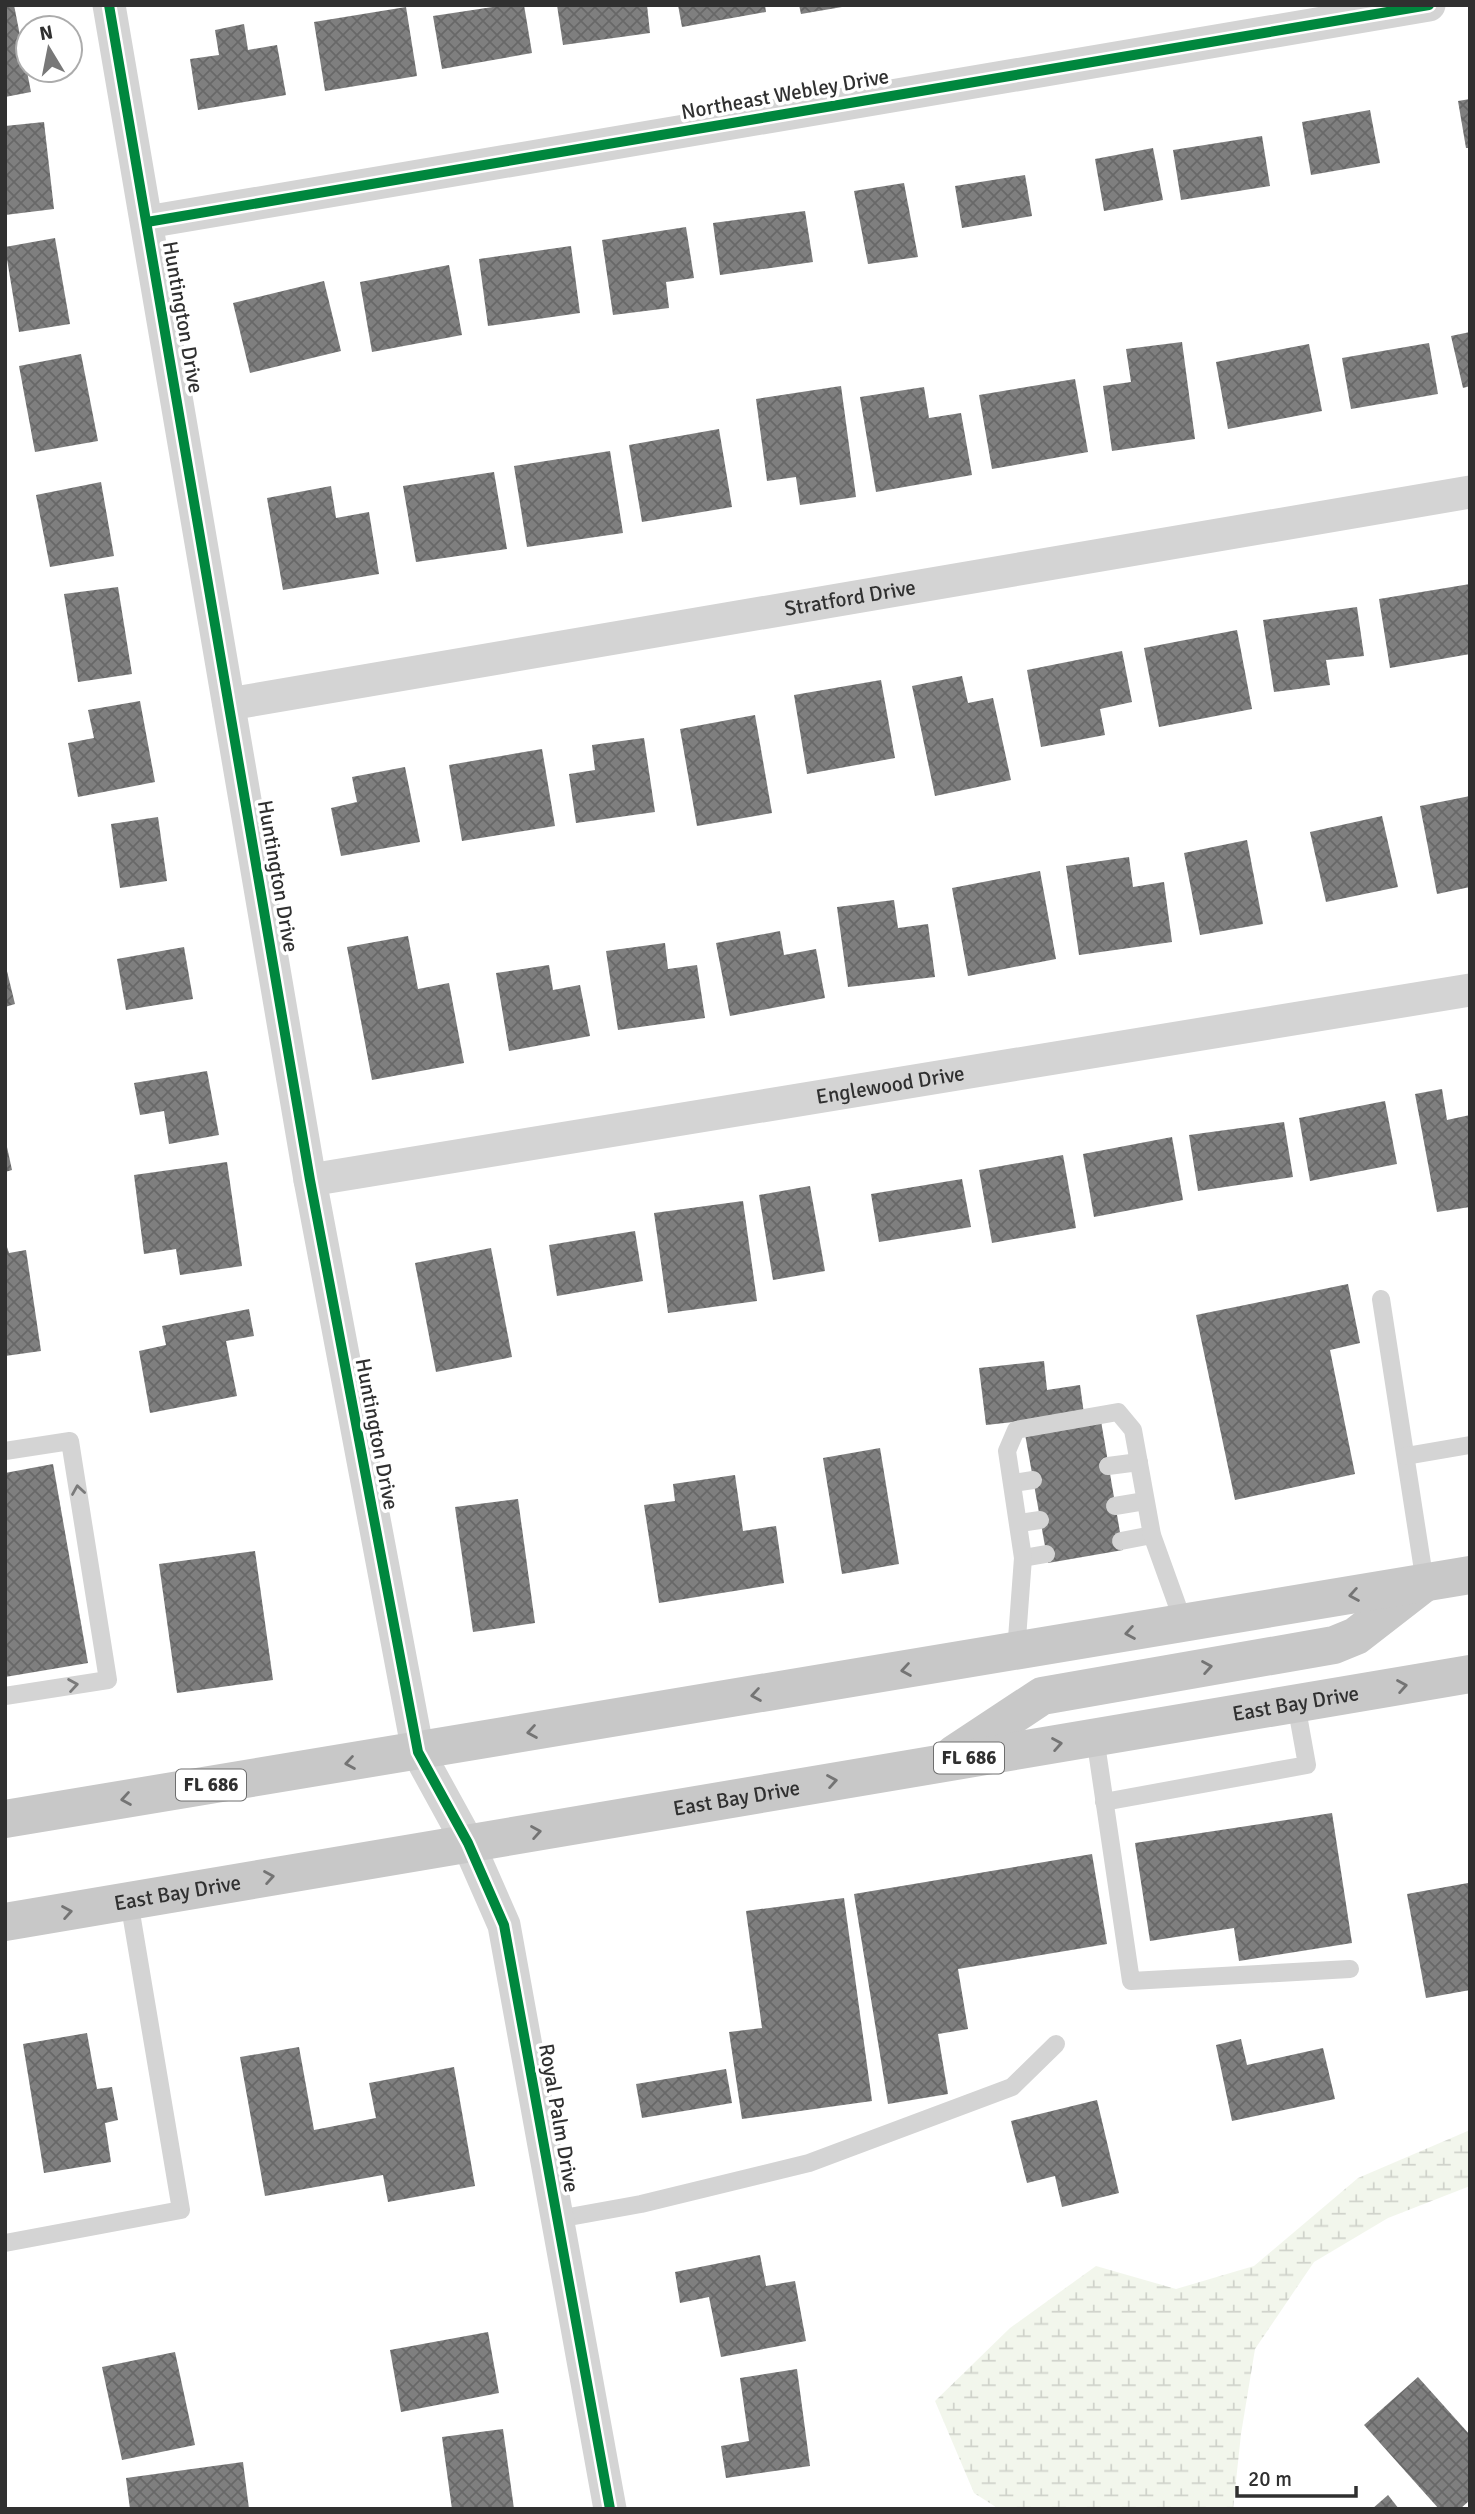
<svg xmlns="http://www.w3.org/2000/svg" width="1475" height="2514" viewBox="0 0 1475 2514" font-family="Signika,sans-serif">
	<style>
		.wetland { fill: url(#wetland-marsh) }
		.building { fill: url(#building-cross-hatch) }
		.lines { fill: none; stroke-linecap: round; stroke-linejoin: round }
		.service { stroke: #d4d4d4; stroke-width: 18 }
		.minor { stroke: #d4d4d4; stroke-width: 33 }
		.primary { stroke: #c8c8c8; stroke-width: 38 }
		.cycleway-casing { stroke: #fff; stroke-width: 15 }
		.cycleway { stroke: #00873e; stroke-width: 10 }
		.oneway { stroke: #7a7a7a }
		.oneway2 { stroke: #747474 }
		.labels { text-anchor: middle; dominant-baseline: central; stroke-width: 7; stroke-linejoin: round; paint-order: stroke }
		.shield { fill: #fff; stroke: #6e6e6e; stroke-width: 2 }
		.shield-label { font-size: 19px; font-weight: bold; fill: #303030 }
		.street-label { font-size: 21px; fill: #303030; stroke: #fff }
	</style>
	<defs>
		<pattern id="wetland-marsh" width="20" height="14" patternUnits="userSpaceOnUse" patternTransform="scale(1.75)"><rect width="20" height="14" fill="#f2f6ec"/><path d="M1 5h8M5 5V1M11 12h8M15 12V8" fill="none" stroke="#d0d3cb"/></pattern>
		<pattern id="building-cross-hatch" width="8" height="8" patternUnits="userSpaceOnUse" patternTransform="scale(1.75)"><rect width="8" height="8" fill="#7f7f7f"/><path d="M0 0l8 8M0 8l8-8" fill="none" stroke="#686868"/></pattern>
	</defs>
	<rect width="100%" height="100%" fill="#fff"/>
	<!-- wetland -->
	<polygon class="wetland" points="1470,2130 1470,2186 1388,2218 1314,2262 1255,2349 1241,2434 1233,2509 999,2509 974,2493 935,2401 1010,2328 1096,2266 1176,2289 1254,2266 1358,2178"/>
	<!-- building -->
	<g class="building">
		<polygon points="5,5 14,5 31,92 5,97"/>
		<polygon points="506,5 524,5 532,53 442,69 433,16"/>
		<polygon points="557,5 647,5 650,33 563,45"/>
		<polygon points="678,5 765,5 766,12 682,27"/>
		<polygon points="799,5 842,5 842,7 801,14"/>
		<polygon points="406,7 417,76 325,91 314,22"/>
		<polygon points="244,24 248,50 277,45 286,95 198,110 190,59 219,55 215,30"/>
		<polygon points="1470,99 1470,148 1466,148 1458,101"/>
		<polygon points="1370,110 1380,163 1311,175 1302,122"/>
		<polygon points="44,122 54,209 5,215 5,126"/>
		<polygon points="1262,136 1270,186 1181,200 1173,150"/>
		<polygon points="1153,148 1163,200 1104,211 1095,159"/>
		<polygon points="1025,175 1032,216 962,228 955,186"/>
		<polygon points="904,183 918,257 868,264 854,191"/>
		<polygon points="805,211 813,262 720,275 713,223"/>
		<polygon points="686,227 694,278 666,282 669,308 613,315 602,240"/>
		<polygon points="55,238 70,324 19,332 5,247"/>
		<polygon points="571,246 580,313 488,326 479,259"/>
		<polygon points="449,265 462,335 372,352 360,282"/>
		<polygon points="324,281 341,351 250,373 233,303"/>
		<polygon points="1470,332 1470,386 1463,388 1451,336"/>
		<polygon points="1182,342 1195,439 1112,451 1103,386 1131,382 1126,349"/>
		<polygon points="1429,343 1438,394 1351,409 1342,358"/>
		<polygon points="1309,344 1322,411 1228,429 1216,362"/>
		<polygon points="81,354 98,441 35,452 19,366"/>
		<polygon points="1075,379 1088,452 992,469 979,395"/>
		<polygon points="841,386 856,497 800,505 796,477 767,481 756,399"/>
		<polygon points="924,387 929,418 961,413 972,475 876,492 860,397"/>
		<polygon points="719,429 732,507 642,522 629,445"/>
		<polygon points="610,451 623,533 527,547 514,466"/>
		<polygon points="494,472 507,549 416,562 403,486"/>
		<polygon points="101,482 114,556 50,567 36,495"/>
		<polygon points="331,486 336,518 369,512 379,574 283,590 267,498"/>
		<polygon points="1470,584 1470,654 1390,668 1379,599"/>
		<polygon points="118,587 132,674 78,682 64,594"/>
		<polygon points="1357,607 1364,656 1326,660 1330,685 1274,692 1263,620"/>
		<polygon points="1237,630 1252,709 1159,727 1144,648"/>
		<polygon points="1122,651 1132,702 1100,709 1105,735 1041,747 1027,670"/>
		<polygon points="962,676 968,703 993,698 1011,780 935,796 912,686"/>
		<polygon points="881,680 895,758 807,774 794,695"/>
		<polygon points="140,701 155,782 78,797 68,743 94,738 88,710"/>
		<polygon points="755,715 772,813 697,826 680,729"/>
		<polygon points="644,738 655,812 576,823 569,774 595,770 592,745"/>
		<polygon points="542,749 555,826 462,841 449,765"/>
		<polygon points="405,767 420,842 341,856 331,808 357,802 352,777"/>
		<polygon points="1470,796 1470,887 1437,894 1420,806"/>
		<polygon points="1382,816 1398,887 1326,902 1310,832"/>
		<polygon points="158,817 167,881 120,888 111,824"/>
		<polygon points="1247,840 1263,924 1200,935 1184,853"/>
		<polygon points="1129,857 1133,887 1164,882 1172,942 1079,955 1066,866"/>
		<polygon points="1040,871 1056,959 968,976 952,888"/>
		<polygon points="894,900 898,928 928,924 935,977 848,987 837,907"/>
		<polygon points="780,931 784,955 816,949 825,998 730,1016 716,943"/>
		<polygon points="408,936 418,989 449,983 464,1063 372,1080 347,947"/>
		<polygon points="665,943 668,969 697,965 705,1018 618,1030 606,951"/>
		<polygon points="184,947 193,999 126,1010 117,959"/>
		<polygon points="5,963 15,1004 5,1007"/>
		<polygon points="549,965 553,990 580,985 590,1036 509,1051 496,973"/>
		<polygon points="207,1071 219,1135 169,1144 164,1111 140,1115 134,1083"/>
		<polygon points="1442,1089 1447,1120 1470,1115 1470,1207 1437,1212 1415,1094"/>
		<polygon points="1385,1101 1397,1164 1310,1181 1299,1118"/>
		<polygon points="1284,1122 1293,1177 1198,1191 1189,1135"/>
		<polygon points="1172,1137 1183,1200 1094,1217 1083,1154"/>
		<polygon points="5,1138 12,1170 5,1172"/>
		<polygon points="1063,1155 1076,1228 992,1243 979,1170"/>
		<polygon points="227,1162 242,1266 180,1275 176,1249 144,1254 134,1175"/>
		<polygon points="962,1179 971,1227 879,1242 871,1194"/>
		<polygon points="810,1186 825,1271 773,1280 759,1195"/>
		<polygon points="743,1201 757,1301 668,1313 654,1213"/>
		<polygon points="635,1231 643,1281 557,1296 549,1245"/>
		<polygon points="5,1241 9,1253 26,1250 41,1351 5,1356"/>
		<polygon points="491,1248 512,1357 436,1372 415,1263"/>
		<polygon points="1348,1284 1360,1343 1330,1350 1355,1474 1235,1500 1196,1315"/>
		<polygon points="249,1309 254,1336 226,1341 237,1396 150,1413 139,1351 166,1345 162,1326"/>
		<polygon points="1044,1361 1047,1390 1080,1385 1084,1414 986,1425 979,1368"/>
		<polygon points="1101,1421 1123,1550 1048,1563 1025,1434"/>
		<polygon points="880,1448 899,1564 842,1574 823,1458"/>
		<polygon points="53,1464 88,1663 5,1677 5,1473"/>
		<polygon points="735,1475 743,1531 776,1526 784,1583 659,1603 644,1505 675,1501 673,1484"/>
		<polygon points="518,1499 535,1623 473,1632 455,1507"/>
		<polygon points="255,1551 273,1680 177,1693 159,1564"/>
		<polygon points="1332,1813 1352,1943 1239,1961 1234,1928 1150,1941 1135,1843"/>
		<polygon points="1092,1854 1107,1944 958,1969 968,2029 938,2034 948,2094 888,2104 854,1894"/>
		<polygon points="1468,1883 1470,1990 1426,1998 1407,1894"/>
		<polygon points="844,1898 872,2101 742,2119 729,2032 762,2028 746,1911"/>
		<polygon points="87,2033 97,2089 112,2087 118,2120 105,2123 111,2162 44,2173 23,2044"/>
		<polygon points="1241,2039 1247,2065 1323,2048 1335,2099 1232,2121 1216,2045"/>
		<polygon points="299,2047 314,2130 376,2118 369,2083 454,2067 475,2186 388,2202 383,2175 265,2196 240,2057"/>
		<polygon points="726,2069 732,2103 642,2118 636,2084"/>
		<polygon points="1097,2100 1119,2193 1062,2207 1055,2176 1027,2183 1011,2121"/>
		<polygon points="760,2255 766,2286 795,2281 806,2341 721,2357 709,2297 680,2303 675,2272"/>
		<polygon points="488,2332 499,2393 401,2412 390,2350"/>
		<polygon points="175,2352 195,2445 122,2460 102,2367"/>
		<polygon points="797,2369 810,2466 726,2478 721,2446 749,2441 740,2378"/>
		<polygon points="1418,2377 1470,2435 1470,2500 1460,2509 1439,2509 1364,2425"/>
		<polygon points="503,2429 514,2509 452,2509 442,2437"/>
		<polygon points="243,2462 249,2509 130,2509 126,2478"/>
		<polygon points="1388,2495 1399,2509 1372,2509"/>
	</g>
	<g class="lines">
		<!-- service -->
		<g class="service">
			<polyline points="1381,1299 1425,1583"/>
			<polyline points="5,1451 70,1441 108,1680 5,1696"/>
			<polyline points="1406,1456 1470,1445"/>
			<polyline points="1108,1466 1139,1462"/>
			<polyline points="1013,1483 1033,1480"/>
			<polyline points="1115,1506 1145,1501"/>
			<polyline points="1020,1523 1040,1520"/>
			<polyline points="1121,1541 1152,1535"/>
			<polyline points="1023,1558 1046,1554"/>
			<polyline points="1016,1652 1023,1558 1007,1451 1016,1430 1118,1412 1133,1430 1152,1535 1184,1624"/>
			<polyline points="1095,1737 1131,1981 1350,1969"/>
			<polyline points="1104,1802 1307,1765 1296,1704"/>
			<polyline points="558,2219 641,2204 809,2163 1012,2087 1056,2044"/>
			<polyline points="5,2243 181,2210 129,1901"/>
		</g>
		<!-- minor -->
		<g class="minor">
			<polyline points="109,5 310,1180 418,1752 468,1843 504,1925 610,2509"/>
			<polyline points="147,222 1429,5"/>
			<path id="s1" d="M 229,704 L 1470,492"/>
			<path id="s2" d="M 310,1180 L 1470,990"/>
		</g>
		<!-- primary -->
		<g class="primary">
			<polyline points="954,1754 1042,1696 1334,1645 1356,1636 1423,1584"/>
			<polyline points="5,1819 1470,1575"/>
			<path id="s3" d="M 5,1922 L 1470,1674"/>
		</g>
		<!-- cycleway casing -->
		<g class="cycleway-casing">
			<g id="cycleway">
				<polyline points="109,5 310,1180 418,1752 468,1843 504,1925 610,2509"/>
				<polyline points="147,222 1429,5"/>
			</g>
		</g>
		<!-- cycleway -->
		<use href="#cycleway" class="cycleway"/>
	</g>
	<!-- one-way arrows -->
	<defs><path id="oneway-chevron" d="M-2-3.5L2.5 0L-2 3.5" fill="none" stroke-width="1.6" stroke-linecap="round" stroke-linejoin="round" transform="scale(1.75)"/></defs>
	<g class="oneway">
		<use href="#oneway-chevron" transform="translate(78 1490) rotate(-99)"/>
		<use href="#oneway-chevron" transform="translate(73 1685) rotate(-9)"/>
	</g>
	<g class="oneway2">
		<use href="#oneway-chevron" transform="translate(1354 1595) rotate(170)"/>
		<use href="#oneway-chevron" transform="translate(1130 1633) rotate(170)"/>
		<use href="#oneway-chevron" transform="translate(1207 1667) rotate(-10)"/>
		<use href="#oneway-chevron" transform="translate(906 1670) rotate(171)"/>
		<use href="#oneway-chevron" transform="translate(1402 1686) rotate(-10)"/>
		<use href="#oneway-chevron" transform="translate(756 1695) rotate(171)"/>
		<use href="#oneway-chevron" transform="translate(532 1732) rotate(171)"/>
		<use href="#oneway-chevron" transform="translate(1057 1744) rotate(-10)"/>
		<use href="#oneway-chevron" transform="translate(350 1763) rotate(171)"/>
		<use href="#oneway-chevron" transform="translate(832 1781) rotate(-10)"/>
		<use href="#oneway-chevron" transform="translate(126 1799) rotate(171)"/>
		<use href="#oneway-chevron" transform="translate(536 1832) rotate(-10)"/>
		<use href="#oneway-chevron" transform="translate(269 1877) rotate(-10)"/>
		<use href="#oneway-chevron" transform="translate(67 1912) rotate(-10)"/>
	</g>
	<g class="labels">
		<!-- shield labels -->
		<g class="shield">
			<rect x="934" y="1742.5" width="70" height="31" rx="5"/>
			<rect x="176" y="1769.5" width="70" height="31" rx="5"/>
		</g>
		<g class="shield-label">
			<text x="969" y="1758">FL 686</text>
			<text x="211" y="1785">FL 686</text>
		</g>
		<!-- street labels -->
		<g class="street-label">
			<text transform="translate(785 94) rotate(-10)">Northeast Webley Drive</text>
			<text transform="translate(183 317) rotate(80)">Huntington Drive</text>
			<text stroke="none"><textPath href="#s1" startOffset="630">Stratford Drive</textPath></text>
			<text transform="translate(278 876) rotate(80)">Huntington Drive</text>
			<text stroke="none"><textPath href="#s2" startOffset="588">Englewood Drive</textPath></text>
			<text transform="translate(377 1434) rotate(79)">Huntington Drive</text>
			<text stroke="none"><textPath href="#s3" startOffset="1309">East Bay Drive</textPath></text>
			<text stroke="none"><textPath href="#s3" startOffset="742">East Bay Drive</textPath></text>
			<text stroke="none"><textPath href="#s3" startOffset="175">East Bay Drive</textPath></text>
			<text transform="translate(559 2118) rotate(80)">Royal Palm Drive</text>
		</g>
	</g>
	<!-- border -->
	<rect width="1475" height="2514" fill="none" stroke="#303030" stroke-width="14"/>
	<!-- north arrow -->
	<g transform="translate(49 49) rotate(350)"><circle r="33" fill="#ffffff" stroke="#acacac" stroke-width="2"/>
	<path d="M0-5L12 26L0 18L-12 26Z" fill="#787878"/>
	<text y="-10" font-size="19" font-weight="bold" text-anchor="middle" fill="#303030">N</text>
	</g>
	<!-- scale -->
	<path d="M1237 2486v10h119v-10" fill="none" stroke="#303030" stroke-width="3.5"/>
	<text x="1248" y="2486" font-size="21" fill="#303030" stroke="#ffffff" stroke-width="5" paint-order="stroke">20 m</text>
</svg>
